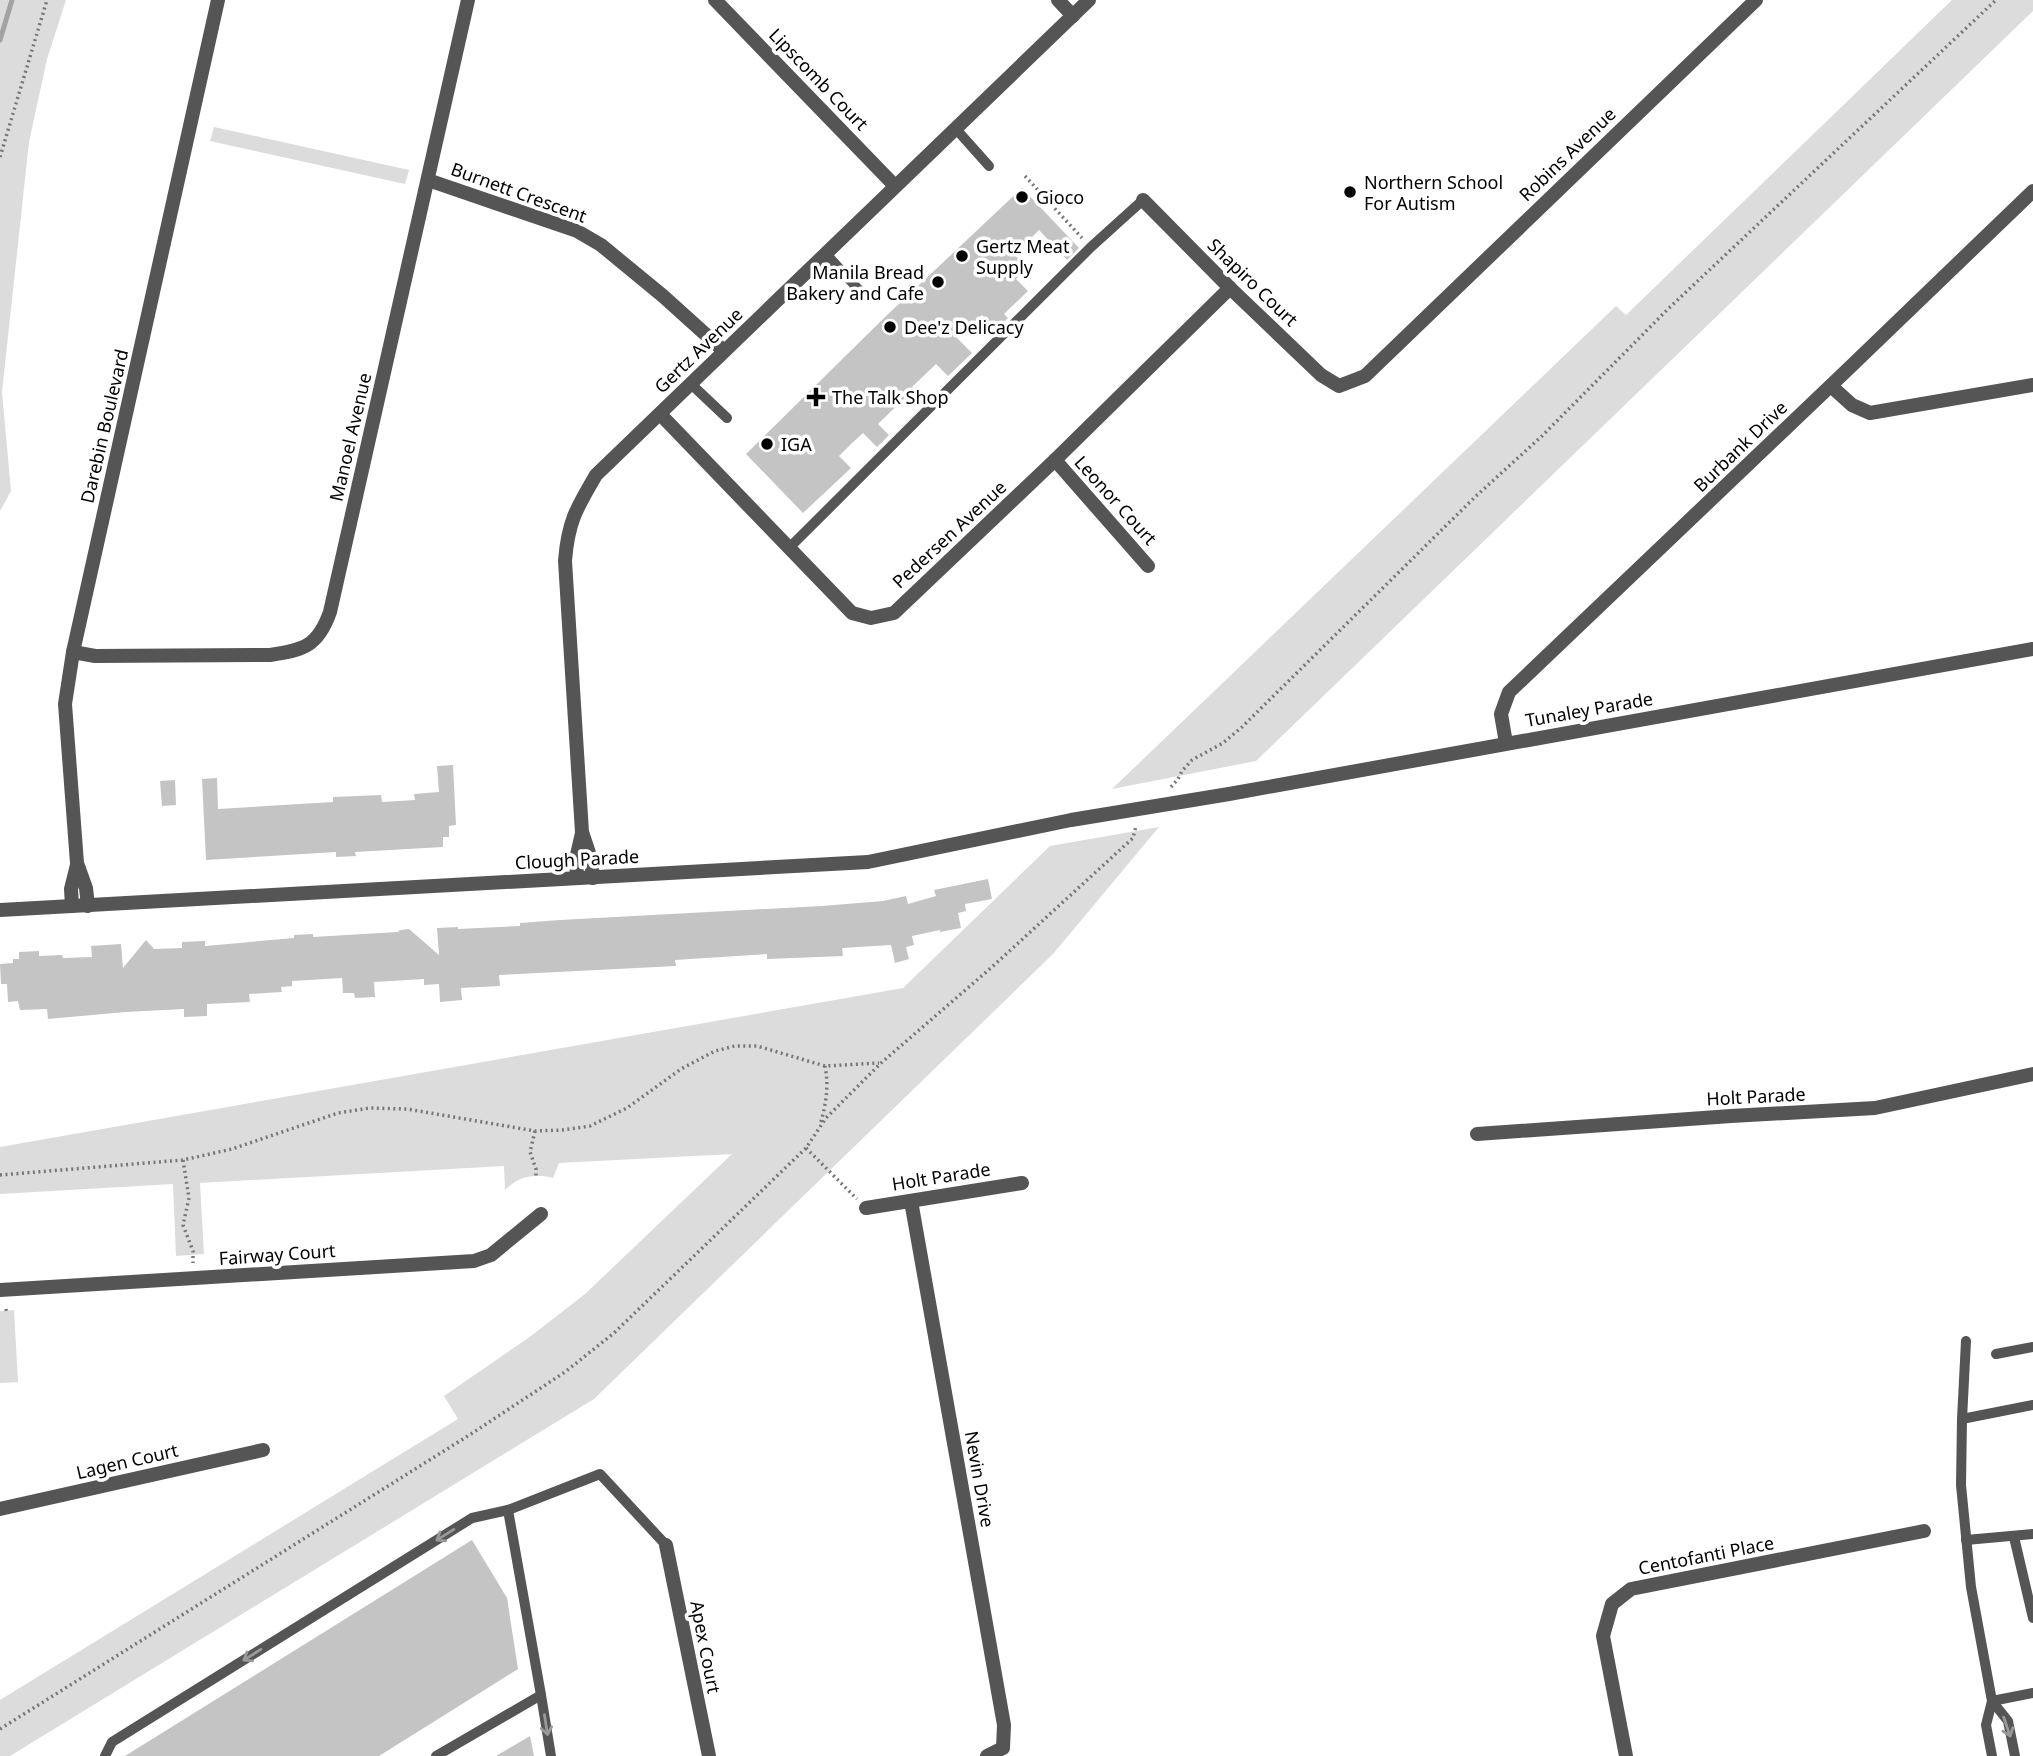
<svg xmlns="http://www.w3.org/2000/svg" width="2033" height="1756" viewBox="0 0 2033 1756" font-family="'Noto Sans',sans-serif">
	<style>
		.green { fill: #dcdcdc }
		.lines { fill: none; stroke-linecap: round; stroke-linejoin: round }
		.stream { stroke: #a3a3a3; stroke-width: 5 }
		.building { fill: #c4c4c4 }
		.path { stroke: #777; stroke-width: 3.5; stroke-dasharray: 2 3.5; stroke-linecap: butt }
		.lane { stroke: #555; stroke-width: 10 }
		.street { stroke: #555; stroke-width: 14 }
		.oneway { stroke: #999 }
		.poi-dot { fill: #000; stroke: #fff; stroke-width: 2.5 }
		.labels { text-anchor: middle; dominant-baseline: central; stroke-width: 7; stroke-linejoin: round; paint-order: stroke }
		.street-label { font-size: 18px; fill: #000; stroke: #fff }
		.poi-label { font-size: 18px; fill: #000; stroke: #fff; text-anchor: start }
	</style>
	<rect width="100%" height="100%" fill="#fff"/>
	<!-- green -->
	<g class="green">
		<polygon points="0,0 66,0 47,59 29,142 2,392 11,491 0,511"/>
		<polygon points="1952,0 2033,0 2033,11 1256,761 1112,789 1616,306 1626,315"/>
		<polygon points="214,127 409,170 405,184 210,141"/>
		<path d="M 1159,827 L 1053,954 L 594,1399 L 10,1756 L 0,1756 L 0,1700 L 458,1419 L 444,1396 L 531,1336 L 585,1294 L 732,1154 L 559,1163 L 553,1178 C 534,1173 519,1176 505,1190 L 504,1166 L 200,1183 L 204,1254 L 176,1256 L 173,1184 L 0,1194 L 0,1147 L 903,988 L 1050,846 Z"/>
		<polygon points="14,1310 18,1382 0,1383 0,1311"/>
	</g>
	<g class="lines">
		<!-- stream -->
		<polyline class="stream" points="0,40 12,0"/>
	</g>
	<!-- building -->
	<g class="building">
		<polygon points="1022,188 1079,248 1067,260 1039,230 1027,242 1015,255 1028,268 1016,279 1028,291 1004,314 1008,318 996,329 982,315 957,338 972,353 948,376 936,364 912,387 914,389 878,424 889,435 877,447 863,433 851,444 839,456 851,468 803,513 746,454 884,318"/>
		<polygon points="453,765 456,825 449,826 449,837 443,837 443,847 355,852 356,856 336,857 336,852 206,860 202,779 217,778 218,809 333,802 333,797 381,795 382,802 415,800 414,794 439,792 437,766"/>
		<polygon points="175,780 176,805 162,806 160,781"/>
		<polygon points="988,879 992,899 965,904 966,911 958,913 961,928 940,932 940,930 912,936 914,945 906,947 909,959 895,963 891,945 842,948 843,956 767,959 767,954 675,960 676,966 499,975 500,986 461,988 462,1000 440,1002 439,984 424,985 424,979 374,982 375,997 355,998 354,993 343,993 342,978 292,981 292,986 281,987 282,992 249,994 250,1002 207,1004 207,1016 184,1017 184,1009 125,1012 48,1019 47,1009 20,1010 18,1001 8,1002 7,984 1,984 0,964 13,963 13,959 19,959 19,952 39,951 39,956 62,955 63,958 92,957 91,946 121,944 123,968 146,940 154,949 182,948 182,942 205,941 205,946 294,938 294,935 313,934 313,937 398,932 400,930 409,929 439,955 437,928 458,927 458,929 520,926 520,923 560,920 822,906 883,901 906,896 908,904 936,896 934,890"/>
		<polygon points="472,1540 507,1598 518,1669 379,1756 125,1756"/>
		<polygon points="530,1736 534,1756 496,1756"/>
	</g>
	<g class="lines">
		<!-- path -->
		<g class="path">
			<polyline points="0,157 47,0"/>
			<polyline points="1025,176 1082,238"/>
			<polyline points="1171,787 1178,779 1182,771 1192,760 1223,743 1242,727 1475,497 1542,436 1668,309 1996,0"/>
			<path d="M 821,1122 C 826,1103 829,1086 825,1066"/>
			<polyline points="535,1131 530,1152 536,1169 536,1176"/>
			<polyline points="806,1148 857,1199"/>
			<polyline points="183,1160 189,1198 183,1225 193,1251 193,1263"/>
			<polyline points="0,1175 183,1160 232,1149 338,1113 370,1108 407,1109 535,1131 562,1130 590,1126 627,1108 681,1069 715,1051 735,1046 757,1046 825,1066 879,1063"/>
			<polyline points="6,1309 7,1314"/>
			<polyline points="0,1729 471,1434 565,1372 614,1333 806,1148 826,1118 881,1063 992,967 1133,838 1136,826"/>
		</g>
		<!-- lane -->
		<g class="lane">
			<polyline points="956,129 989,166"/>
			<polyline points="827,255 859,290"/>
			<polyline points="690,383 727,418"/>
			<polyline points="789,548 1091,247 1143,200"/>
			<polyline points="1966,1341 1962,1419 1961,1485 1971,1587 1992,1701 1986,1725 1992,1756"/>
			<polyline points="1996,1354 2033,1347"/>
			<polyline points="1962,1419 2033,1405"/>
			<polyline points="2014,1537 2033,1618"/>
			<polyline points="1966,1540 2033,1534"/>
			<polyline points="541,1695 551,1756"/>
			<polyline points="1992,1701 2008,1721 2015,1756"/>
			<polyline points="1992,1701 2033,1693"/>
			<polyline points="105,1756 112,1742 472,1518 508,1510"/>
			<polyline points="436,1756 541,1695 508,1510 600,1474 666,1545"/>
		</g>
		<!-- street -->
		<g class="street">
			<polyline points="715,0 895,186"/>
			<polyline points="1058,0 1073,16"/>
			<polyline points="428,180 577,231 601,245 663,296 724,351"/>
			<polyline points="1143,200 1230,288 1321,375 1339,386 1365,376 1756,0"/>
			<polyline points="1831,386 1852,405 1870,413 2033,385"/>
			<polyline points="660,414 852,613 871,618 894,613 1055,460 1230,288"/>
			<polyline points="1055,460 1148,566"/>
			<path d="M 73,652 L 95,656 L 270,655 C 304,650 318,646 330,612 L 468,0"/>
			<polyline points="1506,743 1501,714 1509,692 1845,372 2033,191"/>
			<polyline points="577,878 576,859 582,833"/>
			<path d="M 593,878 L 591,859 L 582,832 L 565,561 C 568,522 576,509 596,475 L 1089,0"/>
			<polyline points="72,906 71,889 77,865"/>
			<polyline points="88,906 86,888 77,863 65,704 73,652 218,0"/>
			<polyline points="0,910 868,862 1071,820 1229,794 2033,649"/>
			<polyline points="1477,1134 1731,1116 1875,1108 2033,1074"/>
			<polyline points="911,1201 1004,1725 1003,1748 987,1756"/>
			<polyline points="866,1208 1022,1183"/>
			<polyline points="0,1290 474,1261 491,1255 541,1214"/>
			<polyline points="0,1509 263,1450"/>
			<polyline points="666,1545 709,1756"/>
			<polyline points="1626,1756 1603,1636 1612,1604 1631,1589 1924,1531"/>
		</g>
	</g>
	<!-- one-way arrows -->
	<defs><path id="oneway-shaft" d="M-6 0H5M1.5-3L5.5 0L1.5 3" fill="none" stroke-width="1.6" stroke-linecap="round" stroke-linejoin="round" transform="scale(1.75)"/></defs>
	<g class="oneway">
		<use href="#oneway-shaft" transform="translate(445 1535) rotate(148)"/>
		<use href="#oneway-shaft" transform="translate(252 1655) rotate(148)"/>
		<use href="#oneway-shaft" transform="translate(546 1725) rotate(81)"/>
		<use href="#oneway-shaft" transform="translate(2007 1727) rotate(71)"/>
	</g>
	<!-- markers -->
	<g class="poi-dot">
		<circle cx="1350" cy="192" r="7"/>
		<circle cx="1022" cy="197" r="7"/>
		<circle cx="962" cy="256" r="7"/>
		<circle cx="938" cy="282" r="7"/>
		<circle cx="890" cy="327" r="7"/>
		<path d="M812.5 386.5h7v7h7v7h-7v7h-7v-7h-7v-7h7z"/>
		<circle cx="767" cy="444" r="7"/>
	</g>
	<g class="labels">
		<!-- street labels -->
		<g class="street-label">
			<text transform="translate(819 79) rotate(46)">Lipscomb Court</text>
			<text transform="translate(1567 154) rotate(-44)">Robins Avenue</text>
			<text transform="translate(519 192) rotate(20)">Burnett Crescent</text>
			<text transform="translate(1253 282) rotate(44)">Shapiro Court</text>
			<text transform="translate(698 350) rotate(-44)">Gertz Avenue</text>
			<text transform="translate(104 426) rotate(-77)">Darebin Boulevard</text>
			<text transform="translate(350 437) rotate(-77)">Manoel Avenue</text>
			<text transform="translate(1740 446) rotate(-44)">Burbank Drive</text>
			<text transform="translate(1116 500) rotate(48)">Leonor Court</text>
			<text transform="translate(949 534) rotate(-43)">Pedersen Avenue</text>
			<text transform="translate(1589 709) rotate(-10)">Tunaley Parade</text>
			<text transform="translate(577 859) rotate(-3)">Clough Parade</text>
			<text transform="translate(1756 1096) rotate(-3)">Holt Parade</text>
			<text transform="translate(941 1176) rotate(-9)">Holt Parade</text>
			<text transform="translate(277 1254) rotate(-4)">Fairway Court</text>
			<text transform="translate(127 1461) rotate(-13)">Lagen Court</text>
			<text transform="translate(980 1479) rotate(80)">Nevin Drive</text>
			<text transform="translate(1706 1555) rotate(-11)">Centofanti Place</text>
			<text transform="translate(706 1647) rotate(79)">Apex Court</text>
		</g>
		<!-- poi labels -->
		<g class="poi-label">
			<text x="1364" y="182">Northern School<tspan x="1364" dy="21">For Autism</tspan></text>
			<text x="1036" y="197">Gioco</text>
			<text x="976" y="246">Gertz Meat<tspan x="976" dy="21">Supply</tspan></text>
			<text x="924" y="272" text-anchor="end">Manila Bread<tspan x="924" dy="21">Bakery and Cafe</tspan></text>
			<text x="904" y="327">Dee'z Delicacy</text>
			<text x="832" y="397">The Talk Shop</text>
			<text x="781" y="444">IGA</text>
		</g>
	</g>
</svg>
